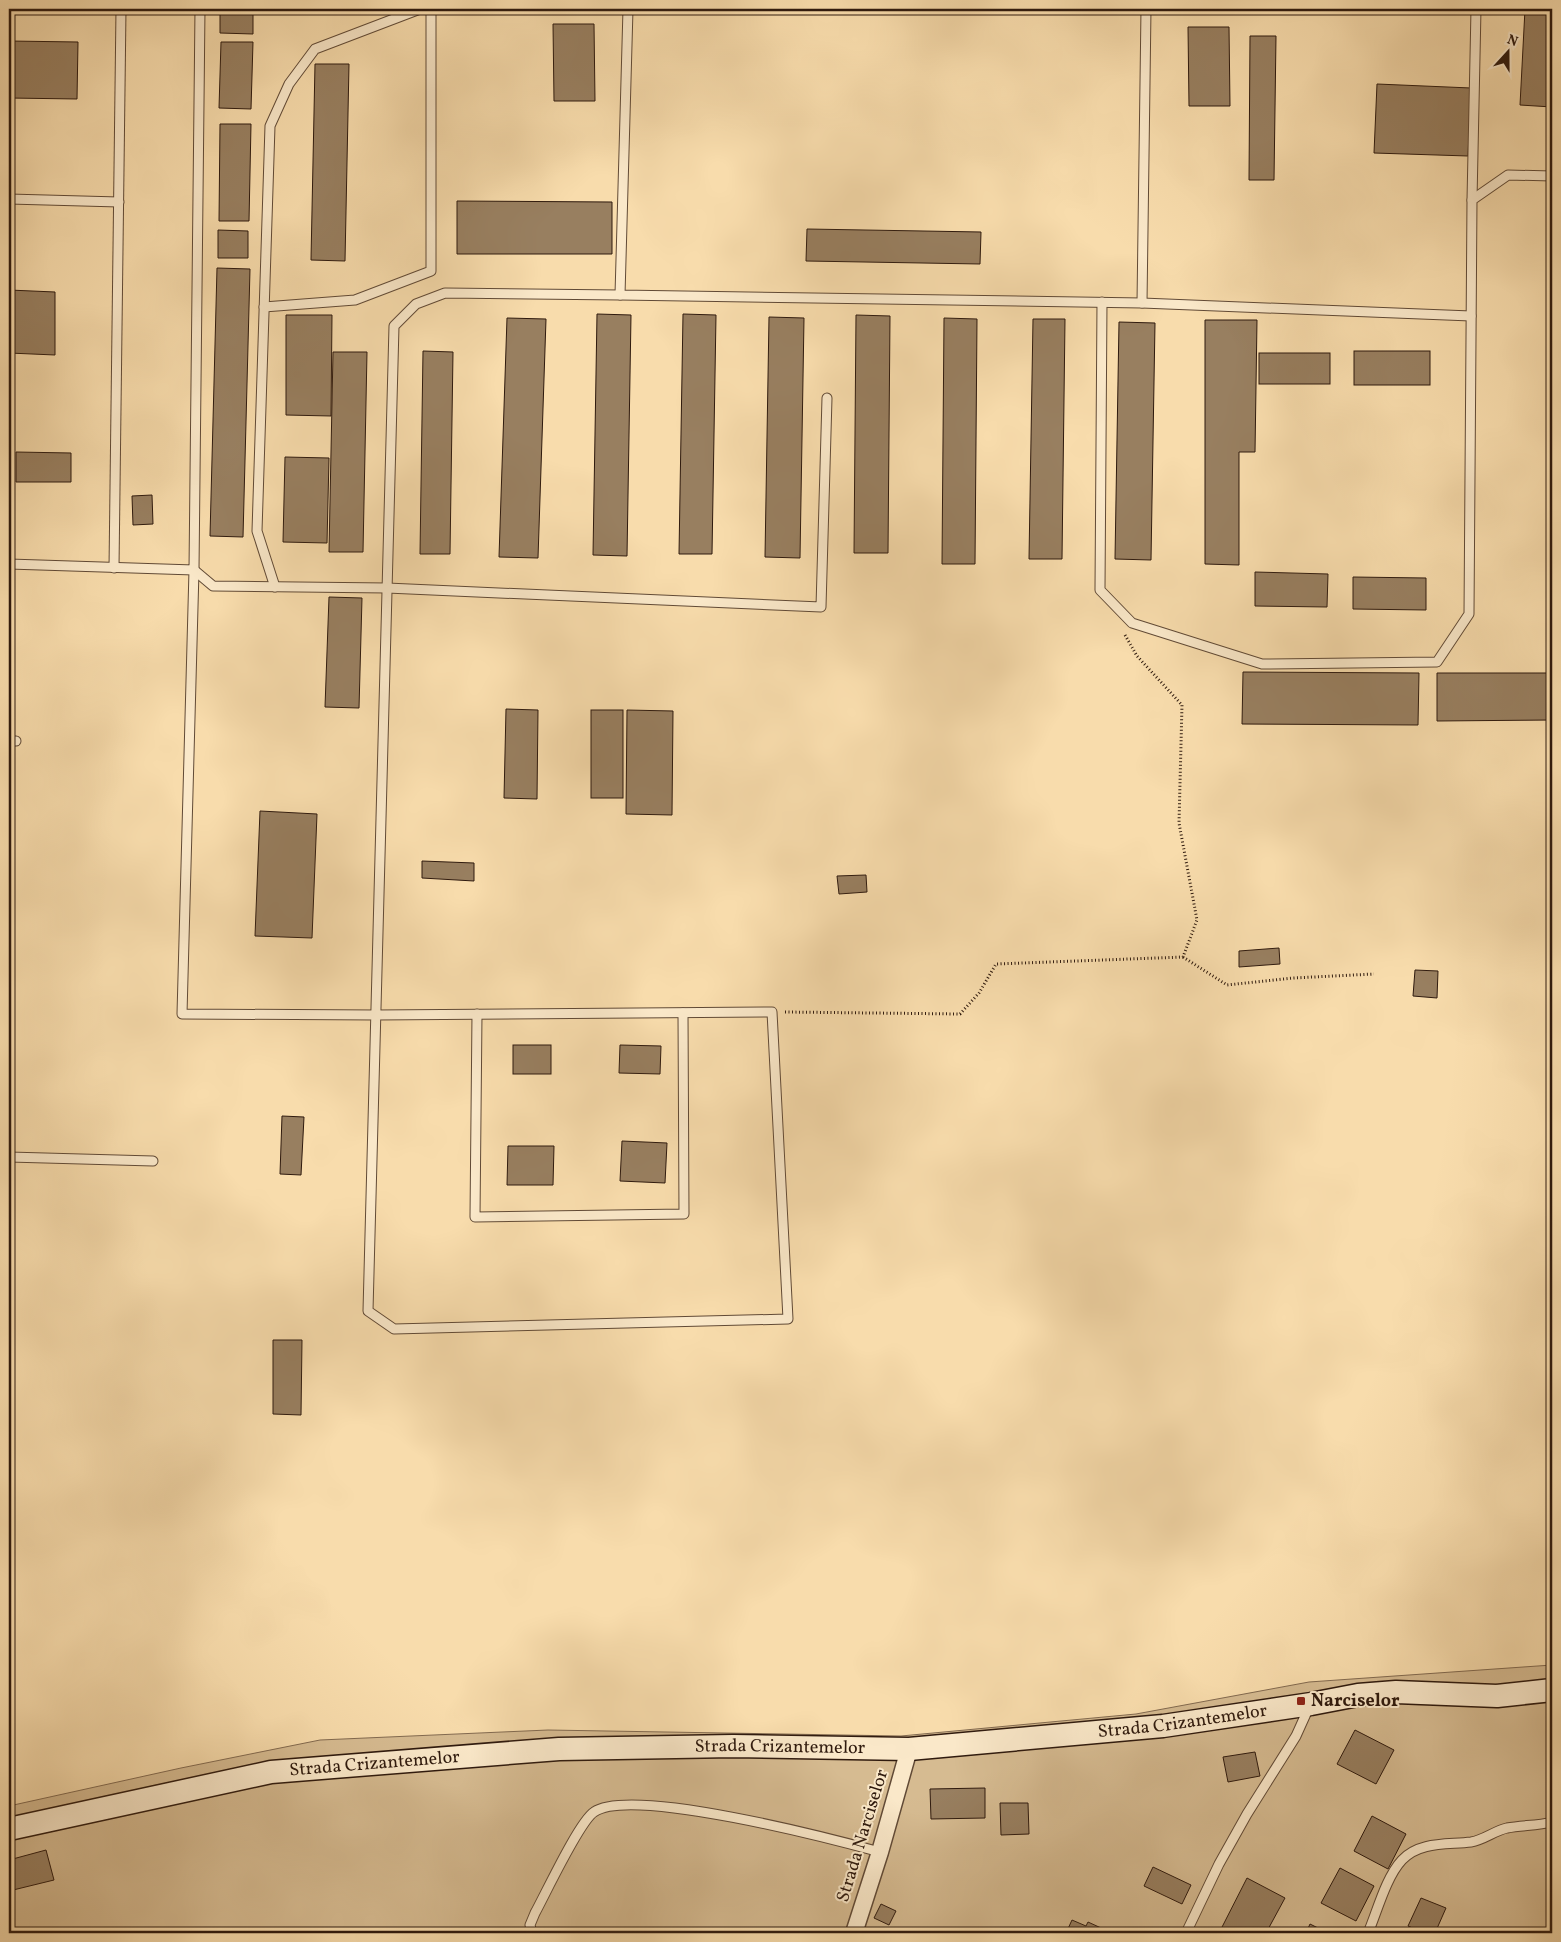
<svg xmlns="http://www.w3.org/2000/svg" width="1561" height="1942" viewBox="0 0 1561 1942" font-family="Vollkorn,serif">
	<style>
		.green { fill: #d6bb91; stroke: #826a50 }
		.building { fill: #987f60; stroke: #2f1a0e }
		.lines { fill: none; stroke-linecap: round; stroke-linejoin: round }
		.lane-casing { stroke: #614a36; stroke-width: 11 }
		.street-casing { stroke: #614a36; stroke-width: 19 }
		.secondary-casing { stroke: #2f1a0e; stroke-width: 25 }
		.path { stroke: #2f1a0e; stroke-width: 3; stroke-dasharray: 1 2.5; stroke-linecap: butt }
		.lane { stroke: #fae8c9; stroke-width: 9 }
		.street { stroke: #fae8c9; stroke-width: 16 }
		.secondary { stroke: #fae8c9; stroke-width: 22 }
		.poi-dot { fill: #8f2418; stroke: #fae8c9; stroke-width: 2 }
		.labels { text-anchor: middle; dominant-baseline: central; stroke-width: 4; stroke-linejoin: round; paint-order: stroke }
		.poi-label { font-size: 18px; font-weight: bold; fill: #2f1a0e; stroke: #fae8c9; text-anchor: start }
		.street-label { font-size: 18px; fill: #2f1a0e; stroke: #fae8c9 }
	</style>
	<rect width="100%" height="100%" fill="#f8dcac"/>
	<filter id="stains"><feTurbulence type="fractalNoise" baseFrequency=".004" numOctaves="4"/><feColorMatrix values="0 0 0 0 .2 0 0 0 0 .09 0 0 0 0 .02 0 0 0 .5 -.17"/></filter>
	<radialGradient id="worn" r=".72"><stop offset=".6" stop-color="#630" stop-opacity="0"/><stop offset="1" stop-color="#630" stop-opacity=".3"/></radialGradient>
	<!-- green -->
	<polygon class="green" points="1552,1665 1552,1933 9,1933 9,1806 181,1768 320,1740 548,1730 901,1736 1136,1714 1309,1682"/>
	<!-- building -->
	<g class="building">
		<polygon points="220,9 253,9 253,34 220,33"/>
		<polygon points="1525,9 1552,9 1552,107 1520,105"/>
		<polygon points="553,24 594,24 595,101 554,101"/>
		<polygon points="1188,27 1229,27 1230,106 1189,106"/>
		<polygon points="1250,36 1276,36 1274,180 1249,180"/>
		<polygon points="9,41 78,42 77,99 9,98"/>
		<polygon points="221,42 253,42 251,109 219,108"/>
		<polygon points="315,64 349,64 345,261 311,260"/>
		<polygon points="1377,84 1471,88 1468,156 1374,153"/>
		<polygon points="220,124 251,124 249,221 219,221"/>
		<polygon points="457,201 612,202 612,254 457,254"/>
		<polygon points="807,229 981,232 980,264 806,261"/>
		<polygon points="218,230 248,231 248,258 218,258"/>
		<polygon points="217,268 250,269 243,537 210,536"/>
		<polygon points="9,290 55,292 55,355 9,353"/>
		<polygon points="597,314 631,315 627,556 593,555"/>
		<polygon points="683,314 716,315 712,554 679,554"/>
		<polygon points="286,315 332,315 331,416 286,415"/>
		<polygon points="856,315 890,316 888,553 854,553"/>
		<polygon points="769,317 804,318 800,558 765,557"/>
		<polygon points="507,318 546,319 538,558 499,557"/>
		<polygon points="944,318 977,319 975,564 942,564"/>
		<polygon points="1033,319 1065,319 1062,559 1029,559"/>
		<polygon points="1205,320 1257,320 1255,452 1239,452 1239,565 1205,564"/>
		<polygon points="1119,322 1155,323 1151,560 1115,559"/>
		<polygon points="423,351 453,352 450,554 420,554"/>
		<rect x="1354" y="351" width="76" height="34"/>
		<polygon points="333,352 367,352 363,552 329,552"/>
		<rect x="1259" y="353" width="71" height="31"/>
		<polygon points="16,452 71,453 71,482 16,482"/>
		<polygon points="285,457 329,458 327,543 283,542"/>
		<polygon points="152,495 153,524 133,525 132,496"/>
		<polygon points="1255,572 1328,574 1327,607 1255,606"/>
		<polygon points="1353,577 1426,578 1426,610 1353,609"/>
		<polygon points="329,597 362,598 359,708 325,707"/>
		<polygon points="1243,672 1419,673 1418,725 1242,724"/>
		<polygon points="1437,673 1552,673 1552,720 1437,721"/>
		<polygon points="506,709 538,710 537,799 504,798"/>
		<rect x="591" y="710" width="32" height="88"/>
		<polygon points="627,710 673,711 672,815 626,814"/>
		<polygon points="260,811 317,814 312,938 255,936"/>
		<polygon points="422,861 474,863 474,881 422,878"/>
		<polygon points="866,875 867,892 839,894 837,876"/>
		<polygon points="1279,948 1280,964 1239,967 1239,951"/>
		<polygon points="1415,970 1438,971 1437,998 1413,996"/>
		<rect x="513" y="1045" width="38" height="29"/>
		<polygon points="620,1045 661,1046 660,1074 619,1073"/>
		<polygon points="282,1116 304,1117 301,1175 280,1174"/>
		<polygon points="622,1141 667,1143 665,1183 620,1181"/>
		<polygon points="508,1146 554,1146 553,1185 507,1185"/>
		<polygon points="273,1340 302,1340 301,1415 273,1414"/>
		<polygon points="1355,1730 1394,1750 1376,1784 1337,1764"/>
		<polygon points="1255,1752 1260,1776 1228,1782 1223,1757"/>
		<polygon points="985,1788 985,1818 931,1819 930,1789"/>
		<polygon points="1000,1803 1028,1803 1029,1834 1001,1835"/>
		<polygon points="1372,1816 1406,1834 1388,1869 1354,1851"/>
		<polygon points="46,1850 54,1880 9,1891 9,1860"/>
		<polygon points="1153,1867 1191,1885 1182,1904 1144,1886"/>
		<polygon points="1340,1868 1374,1886 1356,1921 1321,1903"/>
		<polygon points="1247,1878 1285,1898 1266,1933 1219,1933"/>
		<polygon points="1421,1898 1446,1908 1435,1933 1424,1933 1408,1926"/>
		<polygon points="881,1904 896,1911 889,1925 874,1918"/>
		<polygon points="1072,1920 1086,1926 1088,1922 1112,1933 1066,1933"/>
		<polygon points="1310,1924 1328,1933 1306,1933"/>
	</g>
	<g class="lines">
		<!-- lane casing -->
		<g class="lane-casing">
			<g id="lane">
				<polyline points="628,9 620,295 1142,303 1471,316"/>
				<polyline points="9,199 119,202"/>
				<polyline points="1472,200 1476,9"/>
				<polyline points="1102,302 1100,590 1132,623 1262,664 1437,662 1469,614 1472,200 1508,175 1552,176"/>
				<polyline points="1142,303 1146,9"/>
				<polyline points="264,307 355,300 431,271 431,9"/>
				<polyline points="9,564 194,570 200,9"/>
				<polyline points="114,568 121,9"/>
				<path d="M 194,570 L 182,1014 L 376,1015 L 772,1012 L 788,1319 L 394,1329 L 368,1311 C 377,983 385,654 394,326 L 416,304 L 445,293 L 620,295"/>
				<polyline points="194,570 213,586 387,588 821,607 827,398"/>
				<polyline points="275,587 257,531 270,126 289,84 315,49 420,9"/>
				<polyline points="9,741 16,741"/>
				<polyline points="477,1014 475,1217 684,1214 683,1013"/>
				<polyline points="9,1157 153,1161"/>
				<path d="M 532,1933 L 530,1925 L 535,1913 C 546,1893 579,1822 594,1812 C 631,1786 832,1839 880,1852"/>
				<polyline points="1186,1933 1219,1864 1247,1814 1296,1736 1310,1705"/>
				<path d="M 1368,1933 C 1377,1912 1386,1877 1402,1860 C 1420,1841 1448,1845 1471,1842 C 1484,1840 1494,1831 1507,1828 C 1522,1825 1537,1826 1552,1822"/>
			</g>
		</g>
		<!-- street casing -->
		<g class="street-casing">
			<polyline id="street" points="854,1933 880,1852 909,1749"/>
		</g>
		<!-- secondary casing -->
		<g class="secondary-casing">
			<g id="secondary">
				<path id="s1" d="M 9,1829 L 271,1772 L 559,1749 L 733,1746 L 909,1749 L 1163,1726 L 1311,1704 L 1358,1695 L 1396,1692 L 1497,1696 L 1552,1690"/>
			</g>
		</g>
		<!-- path -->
		<g class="path">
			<polyline points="1183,957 1227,985 1293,978 1374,974"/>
			<polyline points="785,1012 960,1014 979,993 996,964 1183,957 1197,920 1179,823 1182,705 1137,656 1125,635"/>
		</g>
		<!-- lane -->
		<use href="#lane" class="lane"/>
		<!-- street -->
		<use href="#street" class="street"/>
		<!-- secondary -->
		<use href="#secondary" class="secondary"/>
	</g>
	<!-- markers -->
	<rect class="poi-dot" x="1296" y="1696" width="10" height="10" rx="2.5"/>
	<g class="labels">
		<!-- poi labels -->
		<g class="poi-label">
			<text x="1311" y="1701">Narciselor</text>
		</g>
		<!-- street labels -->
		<g class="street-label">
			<text stroke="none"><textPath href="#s1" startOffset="1182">Strada Crizantemelor</textPath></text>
			<text stroke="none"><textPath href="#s1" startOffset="778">Strada Crizantemelor</textPath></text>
			<text stroke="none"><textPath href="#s1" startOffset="372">Strada Crizantemelor</textPath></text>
			<text transform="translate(863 1836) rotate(-73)">Strada Narciselor</text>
		</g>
	</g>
	<!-- margin -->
	<rect width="1561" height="1942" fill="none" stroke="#f8dcac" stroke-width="30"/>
	<rect x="10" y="10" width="1541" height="1922" fill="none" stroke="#2f1a0e" stroke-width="2.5"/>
	<rect x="15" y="15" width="1531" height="1912" fill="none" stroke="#2f1a0e"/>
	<!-- north arrow -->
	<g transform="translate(1508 52) rotate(21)" stroke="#fae8c9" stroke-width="4" paint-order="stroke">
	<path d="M0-4L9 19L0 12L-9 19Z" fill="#2f1a0e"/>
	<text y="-8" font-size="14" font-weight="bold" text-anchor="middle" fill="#2f1a0e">N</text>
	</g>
	<rect width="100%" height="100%" filter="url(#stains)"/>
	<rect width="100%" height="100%" fill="url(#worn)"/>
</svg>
